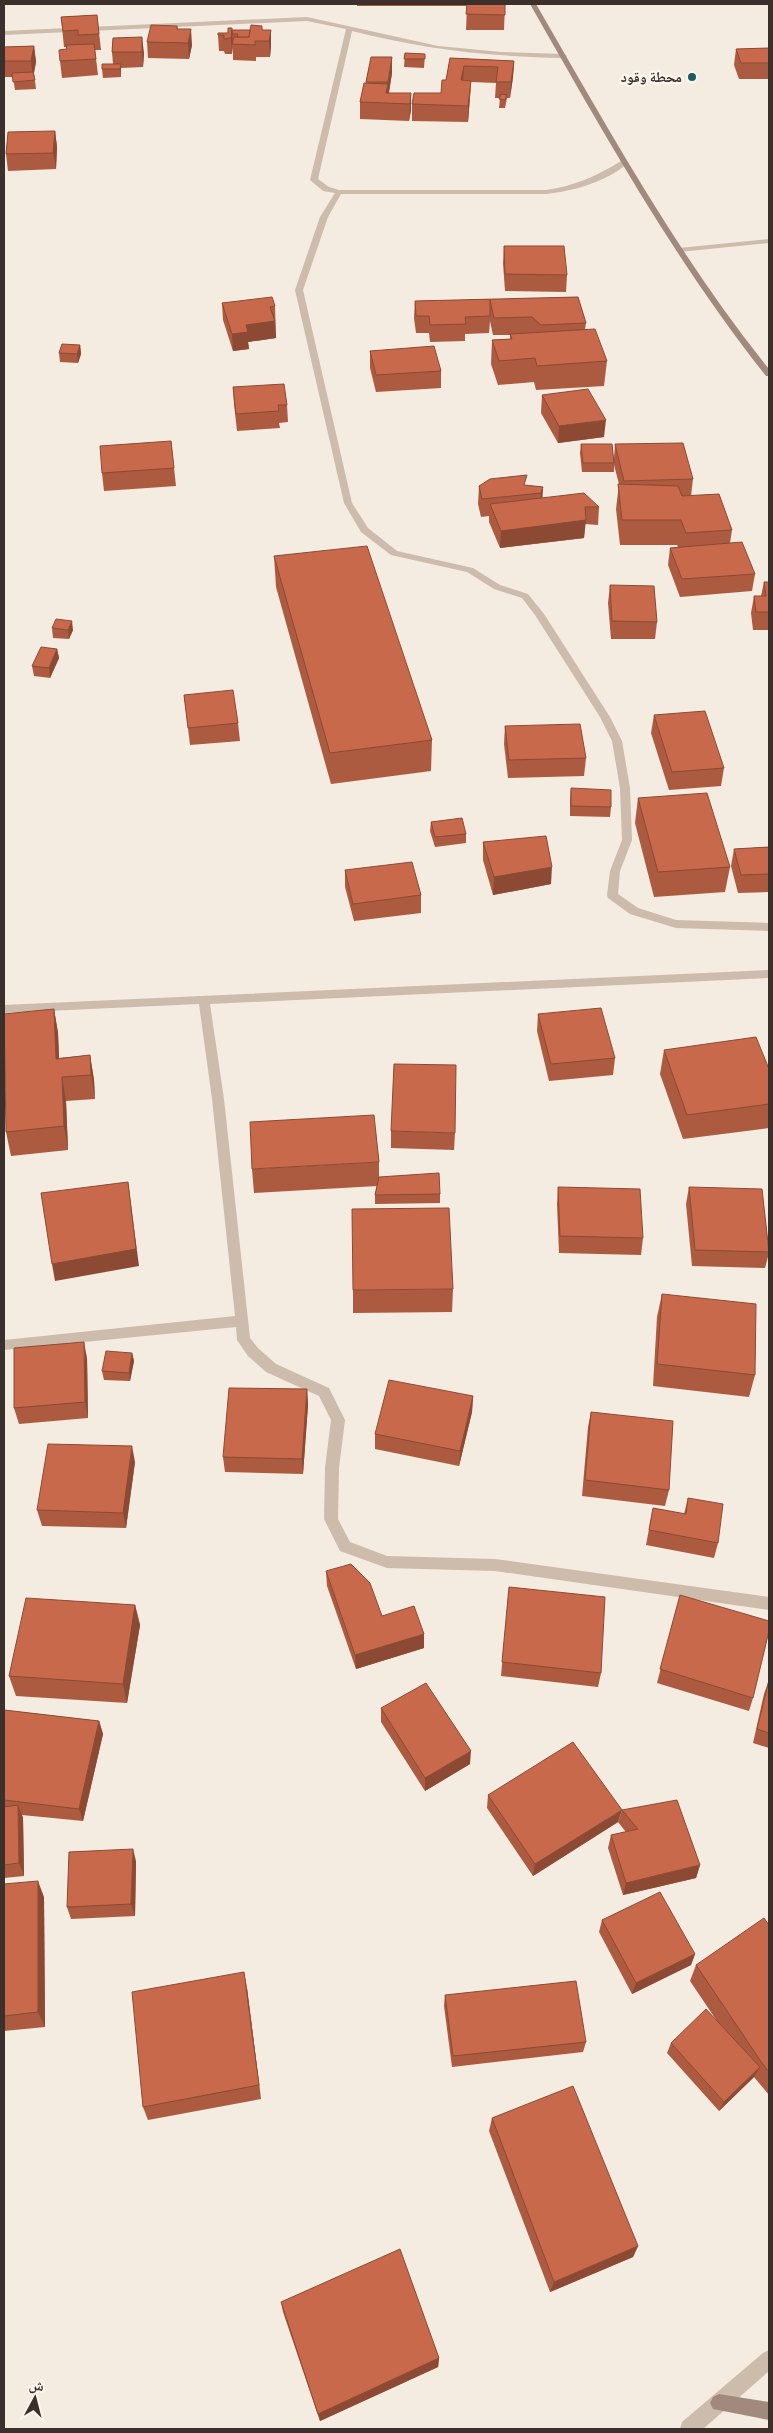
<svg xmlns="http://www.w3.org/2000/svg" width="773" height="2433" viewBox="0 0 773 2433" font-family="Cabin,'Noto Naskh Arabic',sans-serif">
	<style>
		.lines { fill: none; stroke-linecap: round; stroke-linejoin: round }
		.street { fill: #cdbbac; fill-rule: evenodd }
		.secondary { fill: #a18a7d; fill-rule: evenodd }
		.wall { fill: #ac5a40 }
		.shaded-wall { fill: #8c4a34 }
		.building { fill: #c8694b; stroke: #8c4a34 }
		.poi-dot { fill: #1f5a5e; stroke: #fbf5ee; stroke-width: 2 }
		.labels { text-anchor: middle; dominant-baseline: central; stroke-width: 5; stroke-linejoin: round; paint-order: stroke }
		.far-poi-label { font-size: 14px; font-weight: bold; fill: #3b302b; stroke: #fbf5ee; text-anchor: end }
	</style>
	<rect width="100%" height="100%" fill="#f4ebe1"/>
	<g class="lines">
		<!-- street -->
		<g class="street">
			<path d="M 307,17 L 438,46 L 501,52 L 564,54 L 567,56 L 564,58 C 492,57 422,49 352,31 L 318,179 L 329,187 L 339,190 L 546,190 C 574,186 597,176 621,161 L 628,163 C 606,182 574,191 546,194 L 341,194 L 328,217 L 303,290 L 352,503 L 368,528 L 397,551 L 473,568 L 500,585 L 528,594 L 544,614 L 610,717 L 622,741 L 630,788 L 632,840 L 620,871 L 618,894 L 638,908 L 676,920 L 769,923 L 769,931 L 676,928 L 630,914 L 608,898 L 607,895 L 610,871 L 622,840 L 620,788 L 612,741 L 600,717 L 535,615 L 522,598 L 494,589 L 467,572 L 391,555 L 361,532 L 344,503 L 295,290 L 320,217 L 335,193 L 323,191 L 310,180 L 346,29 L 307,21 L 4,35 L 4,31 Z"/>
			<polygon points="769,239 769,243 679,252 675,250 679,248"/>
			<polygon points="769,970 769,978 210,1004 224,1099 250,1338 258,1348 276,1364 329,1388 345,1420 339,1468 338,1519 350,1542 387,1556 495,1559 769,1597 769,1610 495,1571 387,1568 340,1551 324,1519 325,1468 331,1420 319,1396 266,1372 248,1356 237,1340 236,1327 4,1350 4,1340 235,1316 212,1099 199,1004 4,1013 4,1005"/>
			<polygon points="769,2350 769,2371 703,2429 680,2429 682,2422 763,2353"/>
		</g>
		<!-- secondary -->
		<g class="secondary">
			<path d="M 530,4 L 536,4 C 609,130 678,256 769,369 L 769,376 L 766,376 C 674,260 603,132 530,4 Z"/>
			<polygon points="719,2394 769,2402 769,2420 713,2409 710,2403 713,2397"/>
		</g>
	</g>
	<!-- wall -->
	<g class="wall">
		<polygon points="357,4 505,4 504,30 466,30 467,6 357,6"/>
		<polygon points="97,15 101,50 95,50 98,75 62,78 60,61 67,49 66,47 64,47 61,17"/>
		<polygon points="177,26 178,29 192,45 189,59 148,58 147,42"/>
		<polygon points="262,26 262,30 271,30 271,46 270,57 256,57 256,61 233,60 233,48 232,54 225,54 224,51 219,51 218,35 228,33 232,30 250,30"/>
		<polygon points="113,38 144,53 143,67 121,68 121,77 103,78 102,69 113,64 112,52"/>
		<polygon points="34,46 36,62 34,73 36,89 15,90 13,77 4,77 4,47"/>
		<polygon points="769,48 769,79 739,79 734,65 736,49"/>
		<polygon points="405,53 425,54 424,68 404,67"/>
		<polygon points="371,57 392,73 389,93 411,93 411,110 409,121 360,119 360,102 366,83"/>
		<polygon points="450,58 514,61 513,77 510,98 507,98 505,108 499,108 500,98 495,98 496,83 471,82 470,97 468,122 412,121 412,104 441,93 446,80"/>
		<polygon points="55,131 57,147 56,169 8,171 6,154"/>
		<polygon points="504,246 567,275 566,292 505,291 503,263"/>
		<polygon points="578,297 586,323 585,329 607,361 604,386 536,390 534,382 498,385 491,364 492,340 510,339 510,335 493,335 490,321 489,333 465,334 465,341 430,342 429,333 416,333 414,318 415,301"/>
		<polygon points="222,303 275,306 276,338 248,342 249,349 233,351 223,320"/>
		<polygon points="80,345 81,354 78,363 60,362 59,353"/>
		<polygon points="370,351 441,371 441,388 376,392 370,368"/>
		<polygon points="233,387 287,405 288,422 279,423 280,428 237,431 234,404"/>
		<polygon points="542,395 604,437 558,443 541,413"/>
		<polygon points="171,441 176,486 104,491 102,473"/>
		<polygon points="581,444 614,458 615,444 693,479 691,496 732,530 730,543 755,574 752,591 680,597 668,565 670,548 678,547 677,545 620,545 616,509 619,484 614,465 614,472 582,472 580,453"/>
		<polygon points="526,485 543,487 542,498 599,507 598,525 585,524 584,538 500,548 489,522 489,516 481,517 478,504 479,486"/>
		<polygon points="274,556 432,740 431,771 331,784 276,587"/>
		<polygon points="764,582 769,582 769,630 753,630 751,613 754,596 761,596"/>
		<polygon points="610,585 657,622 655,639 611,639 608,603"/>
		<polygon points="52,628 73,630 69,639 53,638"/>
		<polygon points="57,649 59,658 50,678 34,676 32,666"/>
		<polygon points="184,695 238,723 240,741 190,745"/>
		<polygon points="654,715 724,768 721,786 669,790 651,733"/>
		<polygon points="505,726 586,758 584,776 508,778 504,744"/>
		<polygon points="571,788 611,807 610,817 570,816 570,798"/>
		<polygon points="638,798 730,867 725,892 654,897 635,823"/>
		<polygon points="431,822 466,834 466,843 435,847 430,831"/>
		<polygon points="483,842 551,884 493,895 483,860"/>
		<polygon points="769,847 769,892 738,893 731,866 734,849"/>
		<polygon points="345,870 421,895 421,913 354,921 345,887"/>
		<polygon points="54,1009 58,1033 59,1058 90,1055 94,1080 95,1099 66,1101 68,1150 11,1156 6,1132"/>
		<polygon points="538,1014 615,1058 613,1075 549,1081 537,1031"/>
		<polygon points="664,1050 769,1069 769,1128 683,1139 660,1074"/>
		<polygon points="391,1131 455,1133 454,1150 391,1148"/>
		<polygon points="379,1162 379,1177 440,1194 440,1203 375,1204 375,1195 377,1186 254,1193 252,1169"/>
		<polygon points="558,1187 643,1238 641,1255 559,1253 557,1204"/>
		<polygon points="689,1187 769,1249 769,1253 765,1268 692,1266 686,1204"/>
		<polygon points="453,1289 452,1312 353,1313 353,1290"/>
		<polygon points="662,1294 755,1375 749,1397 653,1386 657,1317"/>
		<polygon points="132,1353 134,1361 130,1381 104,1380 102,1371"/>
		<polygon points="87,1358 88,1418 19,1424 14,1408"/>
		<polygon points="307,1389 308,1405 303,1474 225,1472 223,1457"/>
		<polygon points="473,1396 472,1412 459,1466 375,1449 375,1434"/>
		<polygon points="591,1412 669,1490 665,1506 582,1496 588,1427"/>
		<polygon points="135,1462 126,1528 42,1526 37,1510"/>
		<polygon points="688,1498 718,1543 714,1558 646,1545 653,1508 684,1514"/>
		<polygon points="326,1571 382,1616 424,1648 356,1669 327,1586"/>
		<polygon points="509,1587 601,1673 598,1687 501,1676"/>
		<polygon points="680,1595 753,1698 749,1711 657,1683"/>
		<polygon points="135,1605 140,1625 127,1703 16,1696 9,1676"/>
		<polygon points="769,1680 769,1748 753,1743 764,1694"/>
		<polygon points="381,1708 470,1764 425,1791 381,1722"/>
		<polygon points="4,1710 99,1721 103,1734 83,1821 22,1815 23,1818 24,1876 4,1878"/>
		<polygon points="488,1795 618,1822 533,1876 487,1808"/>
		<polygon points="622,1810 700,1865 696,1878 623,1895 608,1848 611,1835 626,1832 618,1822"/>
		<polygon points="136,1861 135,1916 71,1919 67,1907"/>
		<polygon points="4,1884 44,1897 45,2027 4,2031"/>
		<polygon points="602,1920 695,1954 691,1965 632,1994 599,1932"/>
		<polygon points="769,1925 769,2095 754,2077 719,2111 667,2053 671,2043 717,2021 690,1981 696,1965"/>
		<polygon points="247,1988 261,2099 148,2120 143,2107"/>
		<polygon points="445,1995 586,2042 583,2052 452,2067 444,2006"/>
		<polygon points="492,2118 638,2246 633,2257 550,2292 489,2131"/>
		<polygon points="281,2302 439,2358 438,2367 320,2421 283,2312"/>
	</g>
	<!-- shaded-wall -->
	<g class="shaded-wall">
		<polygon points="232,28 233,44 232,44 232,54 231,38"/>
		<polygon points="191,29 192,45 189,59 188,43"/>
		<polygon points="271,30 271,46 270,57 269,41"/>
		<polygon points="142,37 144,53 143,67 142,52"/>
		<polygon points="34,46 36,62 33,77 31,61"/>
		<polygon points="392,57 392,73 388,97 386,93"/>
		<polygon points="514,61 513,77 510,98 511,82"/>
		<polygon points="121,64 121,77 120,69"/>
		<polygon points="464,66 463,82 461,80"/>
		<polygon points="471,81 470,97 468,122 468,106"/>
		<polygon points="411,93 411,110 409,121 410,104"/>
		<polygon points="55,131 57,147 56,169 53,153"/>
		<polygon points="275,321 276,338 248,342 249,349 233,351 232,334 246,325"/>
		<polygon points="80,345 81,354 78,363 77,354"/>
		<polygon points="606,420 604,437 558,443 559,426"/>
		<polygon points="543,487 542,504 540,511 541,493"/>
		<polygon points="586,520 584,538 500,548 501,531"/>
		<polygon points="72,621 73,630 69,639 68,630"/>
		<polygon points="57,649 59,658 50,678 49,668"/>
		<polygon points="552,867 551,884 493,895 494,877"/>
		<polygon points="54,1009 58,1033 60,1083 56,1059"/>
		<polygon points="90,1055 94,1080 95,1099 91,1075"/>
		<polygon points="62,1077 66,1101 68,1150 64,1126"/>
		<polygon points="128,1182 139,1266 55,1281 52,1264"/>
		<polygon points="84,1342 87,1358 88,1418 85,1402"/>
		<polygon points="132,1353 134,1361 130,1381 129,1373"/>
		<polygon points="307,1389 308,1405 303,1474 302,1459"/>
		<polygon points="473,1396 472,1412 459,1466 460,1451"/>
		<polygon points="132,1446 135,1462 126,1528 123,1513"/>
		<polygon points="135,1605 140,1625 127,1703 123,1684"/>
		<polygon points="424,1634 424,1648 356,1669 355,1655"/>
		<polygon points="99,1721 103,1734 83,1821 79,1809"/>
		<polygon points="471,1751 470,1764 425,1791 425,1778"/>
		<polygon points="18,1805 23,1818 24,1876 19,1863"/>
		<polygon points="622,1810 618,1822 533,1876 535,1864"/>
		<polygon points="133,1849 136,1861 135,1916 131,1904"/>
		<polygon points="700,1865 696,1878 623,1895 626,1883"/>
		<polygon points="38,1881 44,1897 45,2027 38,2012"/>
		<polygon points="695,1954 691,1965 632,1994 636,1983"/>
		<polygon points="244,1972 247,1988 261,2099 259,2085"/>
		<polygon points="760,2067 754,2077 719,2111 724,2102"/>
		<polygon points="638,2246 633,2257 550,2292 554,2282"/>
		<polygon points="439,2358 438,2367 320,2421 318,2414"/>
	</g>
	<!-- building -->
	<g class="building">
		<polygon points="467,4 505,4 505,15 466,14"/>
		<polygon points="97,15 99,34 78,35 78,30 63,31 61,17"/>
		<polygon points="151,25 177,26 177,29 191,29 188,43 147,42"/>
		<polygon points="251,25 262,26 262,30 271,30 269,41 255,41 255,45 232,44 234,37 249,37"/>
		<polygon points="228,28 232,28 231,38 224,39 224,35 218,35 218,33 228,33"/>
		<polygon points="232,30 250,30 249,37 237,37 238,34 233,34"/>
		<polygon points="142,37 142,52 112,52 113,38"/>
		<polygon points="94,44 96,59 60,61 59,50 67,49 66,45"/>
		<polygon points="34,46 31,61 4,61 4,47"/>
		<polygon points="769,48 769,63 741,63 736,49"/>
		<polygon points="405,53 425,54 425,59 404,59"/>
		<polygon points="371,57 392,57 388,82 366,82"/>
		<polygon points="450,58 514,61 511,82 496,82 498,67 464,66 461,80 471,81 468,106 412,104 414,93 441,93 442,80 446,80"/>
		<polygon points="102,64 121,64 120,69 102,69"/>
		<polygon points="33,72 35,80 13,82 12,73"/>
		<polygon points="364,83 388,84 386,93 411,93 410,104 360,102"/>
		<polygon points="501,94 507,95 505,100 499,99"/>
		<polygon points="55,131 53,153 6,154 8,132"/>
		<polygon points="504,246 564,246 567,275 505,274"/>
		<polygon points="272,297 275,306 270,307 275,321 246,325 248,332 232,334 222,303"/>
		<polygon points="578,297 586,323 541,325 532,317 494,318 490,300 490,316 465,317 466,324 430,325 429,316 416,316 415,301"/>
		<polygon points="595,329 607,361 537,366 535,358 499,361 492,340 512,339 510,334"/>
		<polygon points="62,344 80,345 77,354 59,353"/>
		<polygon points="434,346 441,371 376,375 370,351"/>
		<polygon points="284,384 287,405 278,405 279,411 236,414 233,387"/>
		<polygon points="588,389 606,420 559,426 542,395"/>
		<polygon points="171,441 174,468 102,473 100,446"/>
		<polygon points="683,443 693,479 624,481 615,444"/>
		<polygon points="581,444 612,444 614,463 583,463"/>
		<polygon points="527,475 524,485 543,487 541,493 482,499 479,486 490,479"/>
		<polygon points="618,484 678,486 682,496 719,494 732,530 686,533 681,520 622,520"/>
		<polygon points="584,493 599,507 585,507 586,520 501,531 490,504"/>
		<polygon points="742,542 755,574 682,579 670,548"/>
		<polygon points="367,546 432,740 330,753 274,556"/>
		<polygon points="764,582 769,582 769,612 756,612 754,596 766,596"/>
		<polygon points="610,585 654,586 657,622 612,621"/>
		<polygon points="56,619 72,621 68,630 52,628"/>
		<polygon points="41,647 57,649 49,668 32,666"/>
		<polygon points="233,690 238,723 188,728 184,695"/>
		<polygon points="705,711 724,768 672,772 654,715"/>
		<polygon points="580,724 586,758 509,760 505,726"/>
		<polygon points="571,788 611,790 611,807 571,806"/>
		<polygon points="707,793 730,867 658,872 638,798"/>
		<polygon points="462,818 466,834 435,837 431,822"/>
		<polygon points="546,836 552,867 494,877 483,842"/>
		<polygon points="769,847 769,874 741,875 734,849"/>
		<polygon points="412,862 421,895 353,904 345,870"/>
		<polygon points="601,1008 615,1058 551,1064 538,1014"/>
		<polygon points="54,1009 56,1059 90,1055 91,1075 62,1077 64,1126 6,1132 4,1014"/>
		<polygon points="756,1037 769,1069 769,1104 687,1115 664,1050"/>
		<polygon points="394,1064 456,1065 455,1133 391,1131"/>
		<polygon points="374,1115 379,1162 252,1169 250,1122"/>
		<polygon points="439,1173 440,1194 375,1195 379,1177"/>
		<polygon points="128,1182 136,1249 52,1264 41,1193"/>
		<polygon points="558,1187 640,1189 643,1238 560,1236"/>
		<polygon points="689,1187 762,1189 769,1252 695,1250"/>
		<polygon points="449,1208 453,1289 353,1290 352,1209"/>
		<polygon points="662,1294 756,1304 755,1375 657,1364"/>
		<polygon points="84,1342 85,1402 14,1408 14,1348"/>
		<polygon points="106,1351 132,1353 129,1373 102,1371"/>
		<polygon points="389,1380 473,1396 460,1451 375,1434"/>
		<polygon points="229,1388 307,1389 302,1459 223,1457"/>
		<polygon points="591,1412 673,1421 669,1490 585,1480"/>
		<polygon points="48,1444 132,1446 123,1513 37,1510"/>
		<polygon points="688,1498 723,1504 718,1543 649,1530 653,1508 686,1514"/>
		<polygon points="351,1564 370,1583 382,1616 414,1606 424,1634 355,1655 326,1571"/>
		<polygon points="509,1587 605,1597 601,1673 502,1662"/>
		<polygon points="680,1595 769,1621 769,1631 753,1698 660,1669"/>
		<polygon points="26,1598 135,1605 123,1684 9,1676"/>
		<polygon points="769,1680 769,1733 757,1729"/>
		<polygon points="426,1683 471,1751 425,1778 381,1708"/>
		<polygon points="4,1710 99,1721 79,1809 4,1800"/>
		<polygon points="573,1742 622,1810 535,1864 488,1795"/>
		<polygon points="677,1800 700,1865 626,1883 611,1835 638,1829 622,1810"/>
		<polygon points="18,1805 19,1863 4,1865 4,1807"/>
		<polygon points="133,1849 131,1904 67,1907 69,1852"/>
		<polygon points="38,1881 38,2012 4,2016 4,1884"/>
		<polygon points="660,1892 695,1954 636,1983 602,1920"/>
		<polygon points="764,1918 769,1925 769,2072 762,2063 696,1965"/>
		<polygon points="244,1972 259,2085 143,2107 132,1992"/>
		<polygon points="576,1981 586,2042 453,2056 445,1995"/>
		<polygon points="706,2009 760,2067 724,2102 671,2043"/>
		<polygon points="573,2086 638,2246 554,2282 492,2118"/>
		<polygon points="400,2249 439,2358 318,2414 281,2302"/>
	</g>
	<!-- markers -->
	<circle class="poi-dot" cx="692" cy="77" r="5"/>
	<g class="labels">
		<!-- far-poi labels -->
		<g class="far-poi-label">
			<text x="682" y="77">محطة وقود</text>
		</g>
	</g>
	<!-- border -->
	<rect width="773" height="2433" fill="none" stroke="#3b302b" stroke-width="10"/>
	<!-- north arrow -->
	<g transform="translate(35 2398) rotate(7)" stroke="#fbf5ee" stroke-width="4" paint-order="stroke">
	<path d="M0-4L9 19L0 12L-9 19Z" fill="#3b302b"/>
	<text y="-8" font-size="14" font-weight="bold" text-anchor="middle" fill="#3b302b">ش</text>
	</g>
</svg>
